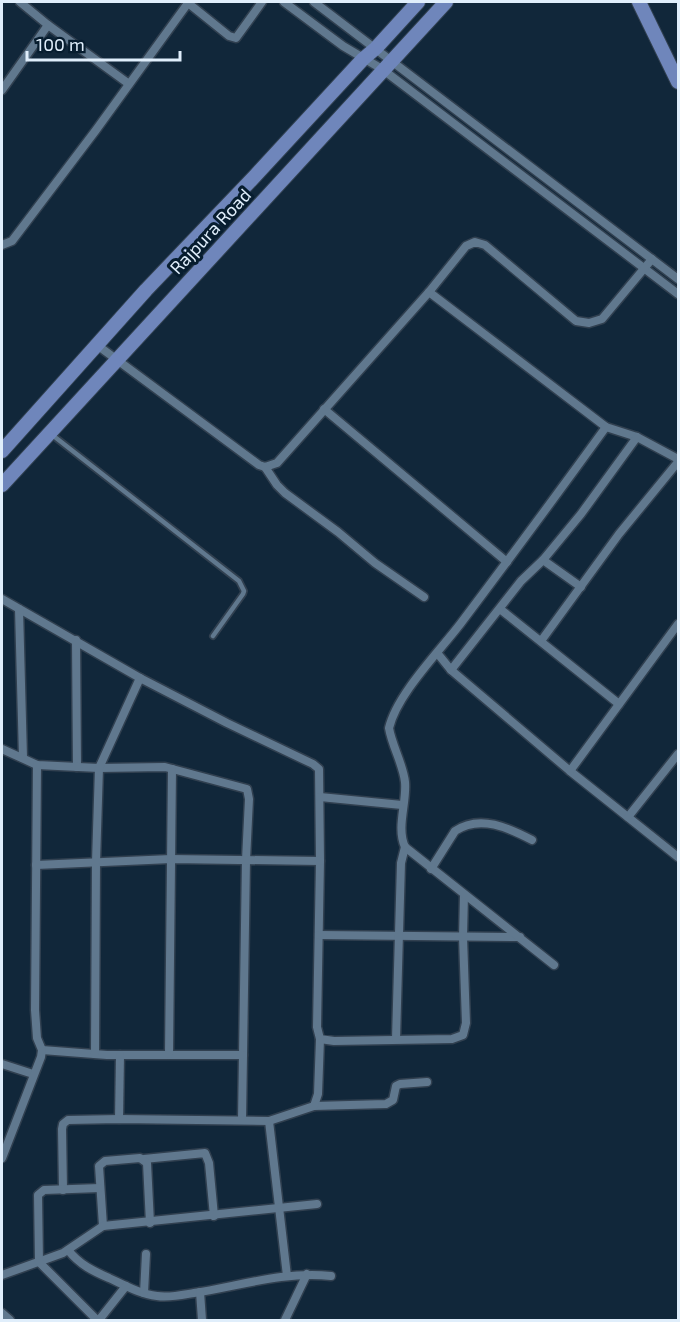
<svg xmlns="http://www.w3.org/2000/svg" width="680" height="1322" viewBox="0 0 680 1322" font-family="'Exo 2',sans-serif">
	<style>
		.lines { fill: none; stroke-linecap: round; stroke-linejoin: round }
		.lane-casing { stroke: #314050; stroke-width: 8 }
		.street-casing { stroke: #314050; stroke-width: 11 }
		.primary-casing { stroke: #314050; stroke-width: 16 }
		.lane { stroke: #60788e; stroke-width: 4.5 }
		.street { stroke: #60788e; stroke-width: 8 }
		.primary { stroke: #6f86bb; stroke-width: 14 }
		.labels { text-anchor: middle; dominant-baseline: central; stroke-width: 6; stroke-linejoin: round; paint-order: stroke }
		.street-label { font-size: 18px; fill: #e0eefb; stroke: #071d2f }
	</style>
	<rect width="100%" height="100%" fill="#11273a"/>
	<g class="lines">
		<!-- lane casing -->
		<g class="lane-casing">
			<polyline id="lane" points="51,434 239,581 244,591 243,594 213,636"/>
		</g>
		<!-- street casing -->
		<g class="street-casing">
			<g id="street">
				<polyline points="20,2 48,25 129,84"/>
				<polyline points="284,2 343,46 382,69 678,294"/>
				<polyline points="314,2 678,279"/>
				<polyline points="2,90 48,25"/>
				<polyline points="2,245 12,241 96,130 188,3 229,36 236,38 262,2"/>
				<polyline points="429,292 606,427 637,437 678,459"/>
				<polyline points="97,345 259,465 265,467 277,463 429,292 466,246 475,242 485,245 576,321 589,323 602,319 652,259"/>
				<polyline points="324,409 507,562"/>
				<polyline points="265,467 277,485 285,493 338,532 375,563 424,597"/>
				<polyline points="543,560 581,587"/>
				<polyline points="2,599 140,678 227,723 313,764 319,769 320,861 317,1027 320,1039 334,1041 452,1039 463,1035 466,1023 463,937 464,895"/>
				<polyline points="19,609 23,758"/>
				<polyline points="500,609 619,704"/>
				<polyline points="76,640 77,767"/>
				<polyline points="541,641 619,534 678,462"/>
				<polyline points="438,654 451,670 570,771 678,857"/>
				<polyline points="451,670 521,581 543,560 581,514 637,437"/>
				<polyline points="2,749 37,765 99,768 165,767 247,789 249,799 246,860 242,1120"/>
				<polyline points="570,771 678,624"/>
				<polyline points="320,797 402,805"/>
				<polyline points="628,817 678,754"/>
				<polyline points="36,865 171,859 320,861"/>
				<path d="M 431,869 L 455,831 C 480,814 509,828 532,840"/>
				<polyline points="319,935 520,937"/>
				<path d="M 554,965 L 405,847 C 396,827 407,803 405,782 C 403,764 392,746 389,728 C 397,694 439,652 461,623 C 510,558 558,493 606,427"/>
				<polyline points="396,1039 401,863 405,847"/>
				<polyline points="42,1050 107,1055 243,1055"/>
				<polyline points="95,1054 96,862 99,768 140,678"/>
				<polyline points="169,1054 172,769"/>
				<polyline points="2,1064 33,1074"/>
				<polyline points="314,1106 386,1104 393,1100 396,1086 400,1084 427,1082"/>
				<polyline points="119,1119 120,1055"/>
				<polyline points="269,1121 287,1276"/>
				<polyline points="2,1158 41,1057 42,1050 37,1038 35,1010 37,765"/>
				<polyline points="144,1159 205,1153 209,1163 214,1216"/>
				<polyline points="63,1190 62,1129 63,1124 68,1120 119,1119 269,1121 314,1106 318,1094 320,1039"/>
				<polyline points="103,1226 99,1166 105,1161 140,1158 147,1163 150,1223"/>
				<path d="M 68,1250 C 80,1265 93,1271 109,1278 C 124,1285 140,1294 157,1296 C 169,1298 182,1295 194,1293 C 239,1286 284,1271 331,1276"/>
				<polyline points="2,1275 63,1253 103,1226 317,1204"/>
				<polyline points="200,1292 202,1320"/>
				<polyline points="144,1293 146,1254"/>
				<polyline points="2,1313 10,1320"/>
				<polyline points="97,1320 39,1262 38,1195 44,1190 100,1188"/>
				<polyline points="99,1320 126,1286"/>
				<polyline points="285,1320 307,1274"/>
			</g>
		</g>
		<!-- primary casing -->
		<g class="primary-casing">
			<g id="primary">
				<polyline points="639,2 678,82"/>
				<polyline points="2,451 146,290 255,176 363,59 376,48 418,2"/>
				<polyline points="2,485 446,2"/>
			</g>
		</g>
		<!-- lane -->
		<use href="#lane" class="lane"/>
		<!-- street -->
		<use href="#street" class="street"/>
		<!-- primary -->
		<use href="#primary" class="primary"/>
	</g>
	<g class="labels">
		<!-- street labels -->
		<g class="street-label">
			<text transform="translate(210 231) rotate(-47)">Rajpura Road</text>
		</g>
	</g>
	<!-- border -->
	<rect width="680" height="1322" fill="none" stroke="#e0eefb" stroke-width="6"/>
	<!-- scale -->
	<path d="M27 51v9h153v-9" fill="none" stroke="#e0eefb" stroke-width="3"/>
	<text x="36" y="51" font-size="18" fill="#e0eefb" stroke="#071d2f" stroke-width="4.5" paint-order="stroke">100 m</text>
</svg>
